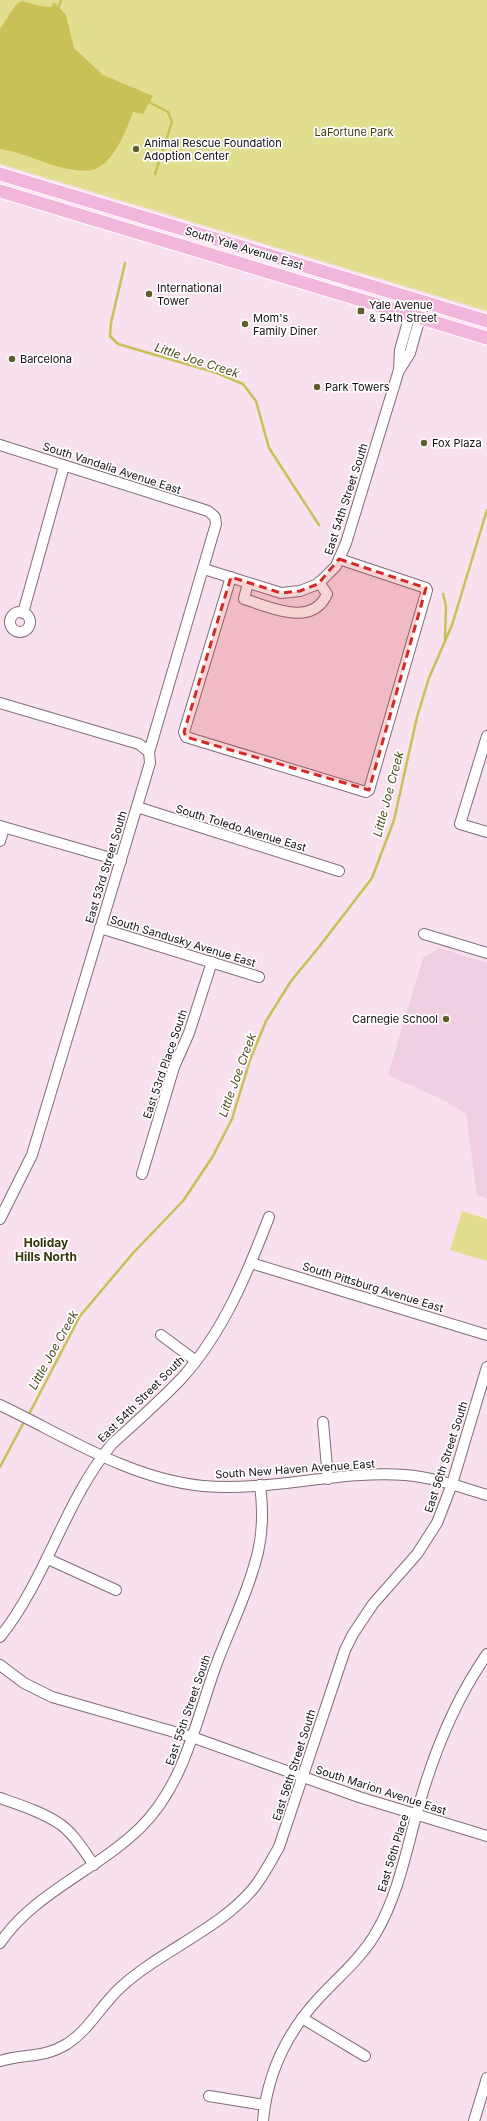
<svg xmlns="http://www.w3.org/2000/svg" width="487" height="2121" viewBox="0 0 487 2121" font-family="Inter,sans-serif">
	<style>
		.built { fill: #efd0e2 }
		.green { fill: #e2de8f }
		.water { fill: #c7c157 }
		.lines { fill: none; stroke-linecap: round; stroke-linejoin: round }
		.stream { stroke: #c7c157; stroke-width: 2.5 }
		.minor-casing { stroke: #816c79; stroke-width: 12 }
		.major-casing { stroke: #fff; stroke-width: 15 }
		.minor { stroke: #fff; stroke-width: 10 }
		.major { stroke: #f2b6dd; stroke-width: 13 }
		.marked { fill: #d62828; fill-opacity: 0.2; stroke: #d62828; stroke-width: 3; stroke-dasharray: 8 5; stroke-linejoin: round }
		.poi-dot { fill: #605e2a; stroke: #fff; stroke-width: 1.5 }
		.labels { text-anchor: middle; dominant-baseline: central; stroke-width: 3.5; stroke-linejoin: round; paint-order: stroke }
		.park-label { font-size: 11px; fill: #423f13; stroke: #fff }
		.poi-label { font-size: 11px; fill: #140c11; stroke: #fff; text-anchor: start }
		.street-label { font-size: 11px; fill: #140c11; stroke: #fff }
		.water-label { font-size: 12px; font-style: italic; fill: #4e4c20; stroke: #fff }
		.neighbourhood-label { font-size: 12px; font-weight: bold; fill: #363409; stroke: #fff }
	</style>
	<rect width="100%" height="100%" fill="#f8e0ee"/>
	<!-- built -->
	<polygon class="built" points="439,948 487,963 487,1199 477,1195 466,1114 447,1102 388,1075 423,958"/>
	<!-- green -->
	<g class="green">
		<polygon points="0,0 487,0 487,311 0,164"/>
		<polygon points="462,1211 487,1219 487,1261 450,1250"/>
	</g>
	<!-- water -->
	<path class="water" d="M 21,1 C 32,3 40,7 51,7 L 54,2 L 66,15 L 74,48 L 103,75 L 153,96 L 143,114 L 133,112 C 126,131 113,165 92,170 C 79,173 53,166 41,161 C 27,156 15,151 0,149 L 0,29 L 15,6 Z"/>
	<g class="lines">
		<!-- stream -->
		<g class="stream">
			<polyline points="58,9 61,0"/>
			<polyline points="147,101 168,112 172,122 155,174"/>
			<polyline points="125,263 111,323 110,336 118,344 217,373 243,384 256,401 269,448 319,525"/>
			<polyline points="443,594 446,606 445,639"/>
			<polyline points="28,1416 80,1316 134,1252 183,1201 213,1156 232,1119 250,1060 266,1021 291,981 319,947 372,878 394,820 417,717 429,678 452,625 487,510"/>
			<polyline points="0,1467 25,1420"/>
		</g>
		<!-- minor casing -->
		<g class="minor-casing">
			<g id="minor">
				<polyline points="400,369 410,353 424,303"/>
				<polyline points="0,445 208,511 215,517 216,524 149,752 150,763 32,1155 0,1219"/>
				<polyline points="204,569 281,593 300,591 318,584 336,566 346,543 399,370 400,350 414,300"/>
				<polyline points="231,577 184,732 186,737 366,792 369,790 427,590 426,588 339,559"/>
				<path d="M 248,583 L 244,599 C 270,607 312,628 327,594 L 319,582"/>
				<circle cx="20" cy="622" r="10"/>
				<polyline points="23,613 64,466"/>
				<polyline points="0,703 139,744 149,752"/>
				<polyline points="487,736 460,824 487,832"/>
				<polyline points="137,807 339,871"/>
				<polyline points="0,826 121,861"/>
				<polyline points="0,841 4,828"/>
				<polyline points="100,928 259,977"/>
				<polyline points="424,934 487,953"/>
				<polyline points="142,1174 174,1067 189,1033 212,962"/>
				<polyline points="251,1263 487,1335"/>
				<polyline points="161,1335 196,1361"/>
				<path d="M 0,1405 C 65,1436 130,1479 203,1486 C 271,1492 338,1470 405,1475 C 433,1477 460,1487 487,1495"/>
				<polyline points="323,1422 328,1479"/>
				<polyline points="48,1559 116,1590"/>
				<path d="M 0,1637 C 47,1578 64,1502 112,1444 C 135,1423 159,1402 181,1379 C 223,1333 247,1274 269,1217"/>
				<polyline points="0,1665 24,1683 52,1697 192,1737 359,1797 487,1836"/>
				<path d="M 0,1798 C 20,1805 42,1812 60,1824 C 74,1834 84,1851 94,1865"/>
				<path d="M 0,1943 C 35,1892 97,1870 140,1828 C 186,1783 196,1718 218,1660 C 232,1624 249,1589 258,1552 C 263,1530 263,1507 260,1485"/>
				<polyline points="302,2018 365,2056"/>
				<path d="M 0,2061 C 25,2053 42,2059 67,2044 C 90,2029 101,2005 121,1987 C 159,1952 219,1929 252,1890 C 263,1877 271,1861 279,1847 L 345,1650 L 353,1634 L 373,1604 L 417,1554 L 437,1523 L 452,1484 L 487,1367"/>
				<polyline points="209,2096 264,2105"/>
				<path d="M 263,2121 C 267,2075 286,2034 318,1999 C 338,1977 362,1958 377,1931 C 399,1893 407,1847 419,1805 C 434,1752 455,1700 487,1654"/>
				<polyline points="474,2121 487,2078"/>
			</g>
		</g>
		<!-- major casing -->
		<g class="major-casing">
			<g id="major">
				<polyline points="0,174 487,321"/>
				<polyline points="0,191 487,338"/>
			</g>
		</g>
		<!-- minor -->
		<use href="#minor" class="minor"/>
		<!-- major -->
		<use href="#major" class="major"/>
	</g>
	<!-- marked area -->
	<path class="marked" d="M 339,559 L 426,588 L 369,790 L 186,737 L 184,732 L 231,577 L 281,593 L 300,591 L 318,584 Z"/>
	<!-- markers -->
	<g class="poi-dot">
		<circle cx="136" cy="149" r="4"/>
		<circle cx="149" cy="294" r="4"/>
		<rect x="357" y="307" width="8" height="8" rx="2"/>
		<circle cx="245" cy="324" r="4"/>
		<circle cx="12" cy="359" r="4"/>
		<circle cx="317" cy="387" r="4"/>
		<circle cx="424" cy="443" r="4"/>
		<circle cx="446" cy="1019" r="4"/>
	</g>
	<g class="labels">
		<!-- park labels -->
		<g class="park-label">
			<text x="354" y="132">LaFortune Park</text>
		</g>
		<!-- poi labels -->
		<g class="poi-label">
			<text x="144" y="143">Animal Rescue Foundation<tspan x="144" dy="13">Adoption Center</tspan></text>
			<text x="157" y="288">International<tspan x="157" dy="13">Tower</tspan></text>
			<text x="369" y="305">Yale Avenue<tspan x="369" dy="13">&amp; 54th Street</tspan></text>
			<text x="253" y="318">Mom's<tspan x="253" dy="13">Family Diner</tspan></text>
			<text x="20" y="359">Barcelona</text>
			<text x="325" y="387">Park Towers</text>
			<text x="432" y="443">Fox Plaza</text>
			<text x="438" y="1019" text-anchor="end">Carnegie School</text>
		</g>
		<!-- street labels -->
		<g class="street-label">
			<text transform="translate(244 248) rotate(17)">South Yale Avenue East</text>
			<text transform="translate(112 468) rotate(18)">South Vandalia Avenue East</text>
			<text transform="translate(346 499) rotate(-72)">East 54th Street South</text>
			<text transform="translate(241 828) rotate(17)">South Toledo Avenue East</text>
			<text transform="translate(106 867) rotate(-73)">East 53rd Street South</text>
			<text transform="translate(183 941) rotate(17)">South Sandusky Avenue East</text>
			<text transform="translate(165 1064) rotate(-71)">East 53rd Place South</text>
			<text transform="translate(373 1287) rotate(17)">South Pittsburg Avenue East</text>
			<text transform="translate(141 1399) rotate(-45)">East 54th Street South</text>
			<text transform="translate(446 1457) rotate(-72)">East 56th Street South</text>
			<text transform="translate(295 1469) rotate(-4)">South New Haven Avenue East</text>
			<text transform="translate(188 1710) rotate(-71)">East 55th Street South</text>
			<text transform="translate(294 1765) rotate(-72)">East 56th Street South</text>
			<text transform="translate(381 1790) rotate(18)">South Marion Avenue East</text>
			<text transform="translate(393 1853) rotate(-73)">East 56th Place</text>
		</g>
		<!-- water labels -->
		<g class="water-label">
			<text transform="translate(197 360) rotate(18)">Little Joe Creek</text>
			<text transform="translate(388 794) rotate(-75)">Little Joe Creek</text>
			<text transform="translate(237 1075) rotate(-70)">Little Joe Creek</text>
			<text transform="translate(53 1350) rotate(-61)">Little Joe Creek</text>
		</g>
		<!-- neighbourhood labels -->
		<g class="neighbourhood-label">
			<text x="46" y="1242">Holiday<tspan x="46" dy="14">Hills North</tspan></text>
		</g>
	</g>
</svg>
